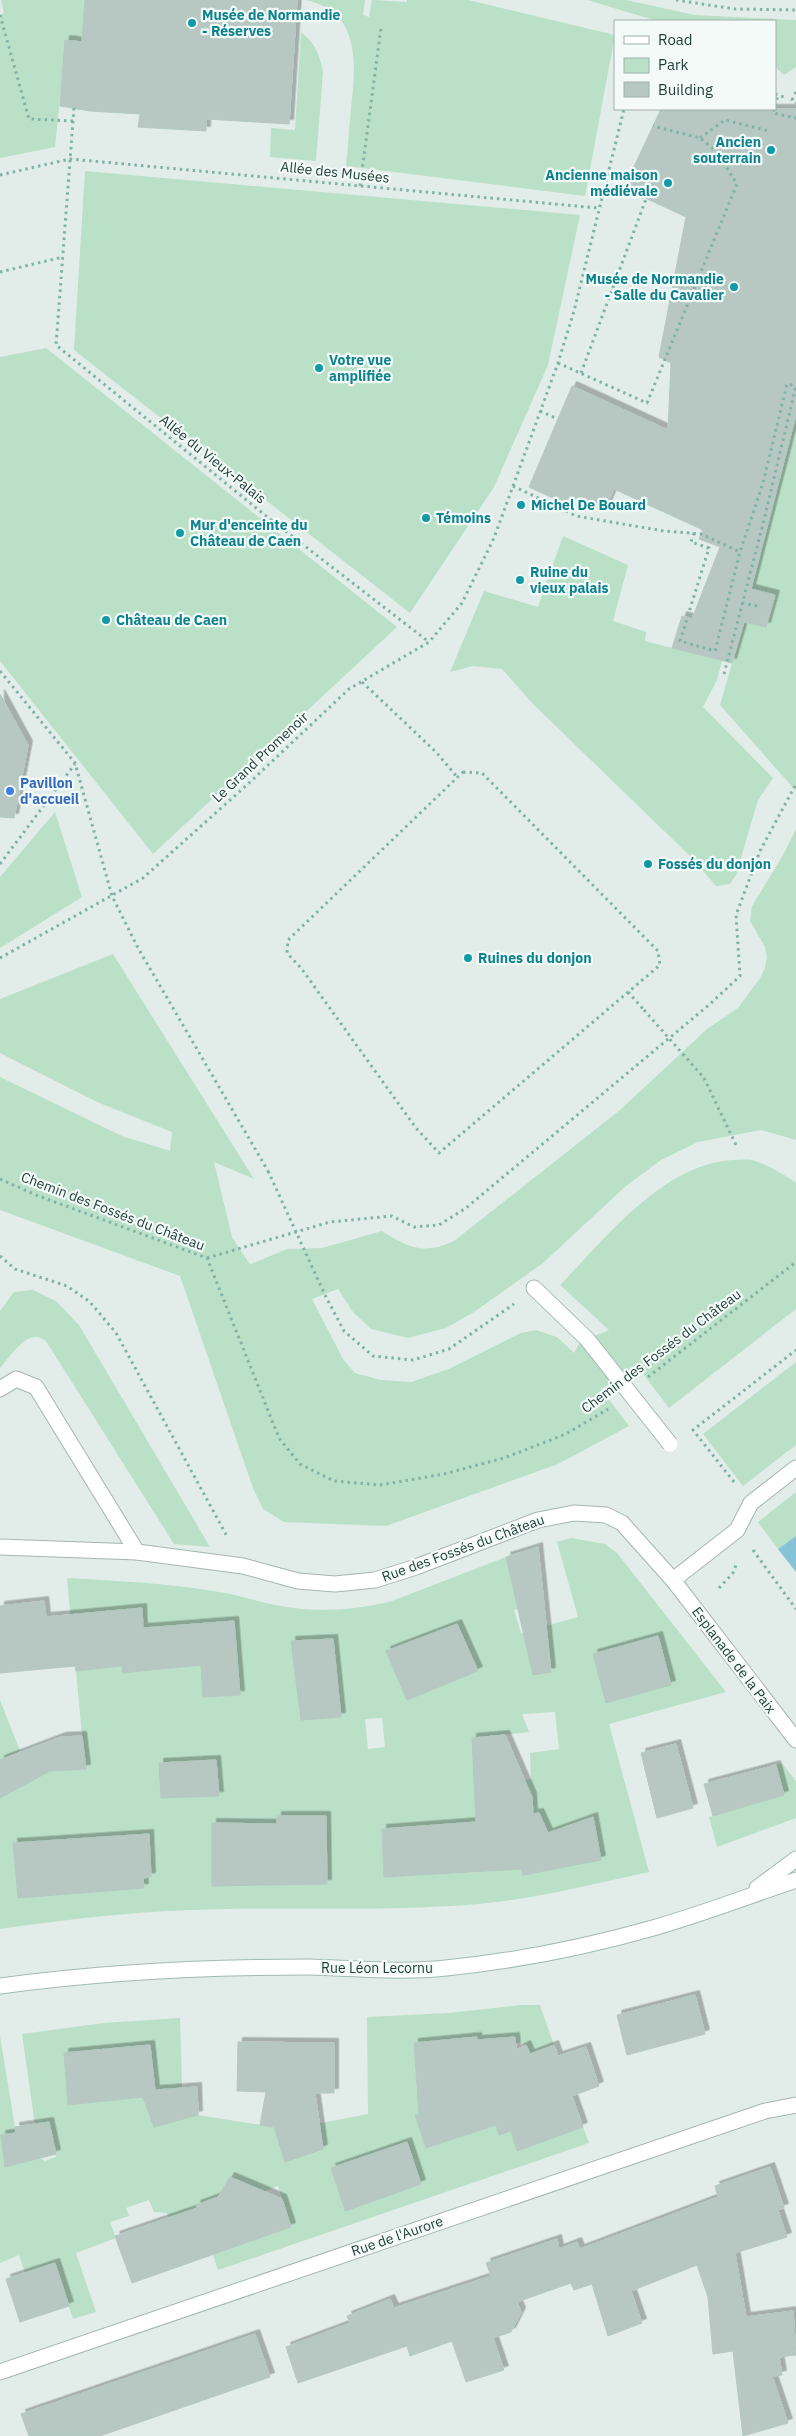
<svg xmlns="http://www.w3.org/2000/svg" width="796" height="2436" viewBox="0 0 796 2436" font-family="'IBM Plex Sans',sans-serif">
	<style>
		.green { fill: #bae0c7; fill-rule: evenodd }
		.water { fill: #86c3d6 }
		.building { fill: #b7c8c3; stroke: #b4c8c1; filter: url(#shadow) }
		.lines { fill: none; stroke-linecap: round; stroke-linejoin: round }
		.service-casing { stroke: #a4b6b1; stroke-width: 17 }
		.minor-casing { stroke: #a4b6b1; stroke-width: 17 }
		.secondary-casing { stroke: #a0bab3; stroke-width: 17 }
		.path { stroke: #80b3a8; stroke-width: 3; stroke-dasharray: 2.5 4; stroke-linecap: butt }
		.service { stroke: #fff; stroke-width: 15 }
		.minor { stroke: #fff; stroke-width: 15 }
		.secondary { stroke: #fff; stroke-width: 15 }
		.service-bridge-casing { stroke: #a4b6b1; stroke-width: 17; stroke-linecap: butt }
		.path-bridge { stroke: #80b3a8; stroke-width: 3; stroke-dasharray: 2.5 4; stroke-linecap: butt }
		.service-bridge { stroke: #fff; stroke-width: 15 }
		.culture-dot { fill: #0f9aa8; stroke: #f3faf7; stroke-width: 2 }
		.shop-dot { fill: #3f7fe0; stroke: #f3faf7; stroke-width: 2 }
		.labels { text-anchor: middle; dominant-baseline: central; stroke-width: 4.5; stroke-linejoin: round; paint-order: stroke }
		.culture-label { font-size: 14px; font-weight: bold; fill: #0d838f; stroke: #f3faf7; text-anchor: start }
		.street-label { font-size: 14px; fill: #21403a; stroke: #f3faf7 }
		.shop-label { font-size: 14px; font-weight: bold; fill: #366cbe; stroke: #f3faf7; text-anchor: start }
	</style>
	<defs>
		<filter id="shadow"><feDropShadow dx="4.5" dy="-4.5" stdDeviation="0" flood-color="#0004"/></filter>
	</defs>
	<rect width="100%" height="100%" fill="#e2ede9"/>
	<!-- green -->
	<g class="green">
		<polygon points="1,0 85,0 82,42 66,40 55,147 0,158 0,15 4,13"/>
		<path d="M 306,0 L 365,0 L 363,15 L 369,17 L 372,0 L 407,2 L 407,0 L 468,0 L 615,35 L 585,196 L 346,166 C 348,147 349,128 351,108 C 356,65 361,12 306,0 Z"/>
		<polygon points="587,0 626,0 695,15 796,20 796,67 784,75 775,67 775,21 657,21"/>
		<path d="M 301,32 C 315,43 320,55 323,72 L 316,161 L 270,157 L 271,128 L 295,130 Z"/>
		<polygon points="85,171 580,215 548,365 494,487 410,613 74,350"/>
		<polygon points="46,348 397,627 153,854 0,661 0,357"/>
		<polygon points="796,415 796,791 720,705 744,622 766,627 775,596 751,589"/>
		<polygon points="563,536 628,565 613,621 646,632 645,641 722,661 717,680 703,707 773,778 758,800 736,875 730,884 716,886 693,859 533,704 502,669 473,666 450,672 484,591 538,607"/>
		<polygon points="55,812 82,897 0,948 0,877"/>
		<path d="M 796,829 L 796,1140 L 761,1130 L 698,1142 L 661,1160 L 626,1186 L 543,1263 L 474,1312 L 446,1328 L 408,1338 L 371,1329 L 353,1312 L 338,1289 L 312,1299 L 343,1359 L 355,1373 L 381,1380 L 411,1382 L 449,1369 L 521,1333 L 536,1330 L 557,1337 L 574,1353 L 580,1342 L 609,1330 L 560,1285 C 605,1239 664,1163 733,1160 C 739,1160 746,1159 752,1160 C 769,1165 782,1173 796,1183 L 796,1309 L 669,1408 L 638,1367 L 601,1389 L 629,1426 L 558,1464 L 386,1526 L 284,1522 L 263,1509 L 253,1488 L 180,1276 L 0,1210 L 0,1077 L 122,1136 L 170,1151 L 172,1132 L 97,1102 L 0,1053 L 0,999 L 113,954 L 254,1179 L 214,1162 L 232,1237 L 249,1263 L 251,1264 L 287,1249 L 322,1248 L 382,1231 C 408,1248 425,1255 454,1241 L 620,1110 L 707,1029 L 738,1008 L 760,978 L 765,968 L 767,957 L 765,947 L 750,921 L 752,906 L 782,857 Z"/>
		<path d="M 33,1290 L 56,1301 L 79,1325 L 210,1547 L 174,1544 L 46,1341 C 28,1326 11,1356 0,1368 L 0,1311 L 14,1292 Z"/>
		<polygon points="796,1362 796,1445 743,1486 703,1434"/>
		<polygon points="796,1492 796,1536 778,1549 758,1522"/>
		<path d="M 571,1538 L 605,1544 L 617,1553 L 726,1692 L 609,1724 L 649,1872 C 593,1884 535,1899 478,1904 C 394,1911 310,1908 226,1909 C 150,1910 75,1918 0,1929 L 0,1797 L 50,1771 L 85,1768 L 76,1671 L 122,1666 L 123,1673 L 170,1669 L 167,1644 L 73,1643 L 67,1578 C 117,1581 169,1583 219,1592 C 240,1595 261,1603 282,1606 C 318,1613 357,1610 392,1601 L 506,1557 L 514,1594 L 524,1607 L 514,1610 L 521,1633 L 578,1617 L 557,1542 ZM 555,1712 L 559,1749 L 530,1753 L 531,1779 L 497,1783 L 472,1738 L 529,1732 L 522,1714 ZM 382,1718 L 385,1747 L 368,1749 L 365,1719 ZM 216,1760 L 219,1794 L 160,1763 ZM 447,1824 L 476,1829 L 478,1872 L 384,1877 L 382,1829 Z"/>
		<polygon points="0,1700 20,1751 0,1760"/>
		<polygon points="782,1763 796,1781 796,1818 717,1847 709,1817 784,1795 776,1765"/>
		<path d="M 522,2005 L 540,2005 L 554,2045 L 530,2055 L 528,2048 L 522,2043 L 477,2040 L 476,2037 L 414,2043 L 417,2093 L 493,2117 L 499,2135 L 511,2131 L 517,2151 L 583,2127 L 589,2143 L 218,2270 L 213,2255 L 291,2227 L 278,2186 L 251,2197 L 247,2184 L 235,2179 L 226,2183 L 221,2192 L 226,2206 L 197,2208 L 169,2218 L 167,2213 L 154,2212 L 149,2200 L 126,2208 L 129,2216 L 110,2222 L 116,2238 L 76,2253 L 96,2312 L 73,2319 L 55,2263 L 25,2273 L 19,2255 L 0,2263 L 0,2036 L 16,2133 L 5,2167 L 40,2158 L 45,2161 L 56,2157 L 50,2129 L 36,2132 L 22,2034 L 104,2023 L 180,2018 L 183,2119 L 198,2115 L 274,2127 L 285,2162 L 306,2126 L 368,2114 L 367,2017 L 449,2013 ZM 150,2045 L 155,2095 L 69,2105 L 64,2053 ZM 415,2115 L 437,2116 L 457,2138 L 426,2148 ZM 407,2142 L 421,2184 L 344,2210 L 331,2168 Z"/>
	</g>
	<!-- water -->
	<polygon class="water" points="796,1536 796,1572 778,1549"/>
	<!-- building -->
	<g class="building">
		<polygon points="85,0 297,0 289,124 206,119 206,131 138,127 140,114 90,111 60,106 65,40 82,42"/>
		<polygon points="661,109 796,109 796,415 751,589 775,595 766,627 744,622 732,663 672,648 682,616 692,619 720,547 699,539 703,530 614,489 604,512 571,497 568,505 529,487 572,386 668,430 671,363 659,357 686,217 624,188"/>
		<polygon points="0,694 28,745 14,818 0,817"/>
		<polygon points="538,1547 551,1672 533,1675 506,1557"/>
		<polygon points="44,1601 46,1617 142,1608 143,1628 234,1621 240,1695 203,1697 201,1665 123,1673 122,1666 76,1671 75,1666 0,1673 0,1606"/>
		<polygon points="457,1624 478,1671 407,1700 386,1651"/>
		<polygon points="658,1636 671,1685 606,1703 593,1654"/>
		<polygon points="333,1639 341,1717 301,1720 291,1641"/>
		<polygon points="505,1735 532,1797 533,1814 539,1813 548,1833 593,1817 601,1860 523,1875 522,1869 384,1877 382,1829 476,1822 472,1738"/>
		<polygon points="82,1736 86,1769 50,1771 0,1798 0,1760 61,1737"/>
		<polygon points="676,1744 693,1808 657,1818 641,1753"/>
		<polygon points="216,1760 219,1796 161,1798 159,1763"/>
		<polygon points="776,1765 784,1795 713,1816 704,1784"/>
		<polygon points="277,1816 326,1816 327,1884 212,1886 212,1823 277,1824"/>
		<polygon points="149,1834 151,1877 143,1878 144,1888 18,1898 13,1843"/>
		<polygon points="695,1995 705,2034 627,2055 617,2015"/>
		<polygon points="477,2037 477,2040 515,2037 516,2050 526,2045 530,2054 554,2045 558,2056 586,2047 599,2086 572,2096 583,2127 517,2151 511,2131 499,2135 496,2125 426,2148 415,2115 419,2115 414,2043"/>
		<polygon points="238,2042 334,2043 334,2093 315,2093 323,2149 285,2162 274,2127 260,2125 266,2092 237,2091"/>
		<polygon points="150,2045 155,2090 197,2087 198,2115 154,2127 143,2097 68,2105 64,2053"/>
		<polygon points="49,2122 56,2154 5,2167 1,2135 16,2133 15,2127"/>
		<polygon points="407,2142 421,2184 345,2211 331,2168"/>
		<polygon points="770,2167 784,2208 778,2210 787,2237 735,2253 746,2317 793,2311 796,2355 779,2357 782,2375 772,2376 788,2423 743,2436 733,2351 713,2354 708,2297 697,2265 631,2291 642,2323 608,2336 592,2284 574,2290 571,2283 517,2302 521,2312 511,2332 493,2338 504,2370 466,2382 452,2341 410,2356 407,2346 298,2383 286,2347 350,2323 347,2316 390,2299 394,2308 491,2276 486,2263 557,2239 559,2249 577,2242 580,2249 718,2197 715,2186"/>
		<polygon points="230,2177 282,2199 291,2227 132,2283 115,2236 197,2208 196,2205 218,2197"/>
		<polygon points="55,2263 69,2306 20,2322 6,2279"/>
		<polygon points="255,2334 270,2377 100,2436 29,2436 21,2414"/>
	</g>
	<g class="lines">
		<!-- service casing -->
		<g class="service-casing">
			<g id="service">
				<polyline points="534,1288 587,1339"/>
				<polyline points="0,1389 16,1379 36,1387 137,1552"/>
			</g>
		</g>
		<!-- minor casing -->
		<g class="minor-casing">
			<g id="minor">
				<polyline points="0,1547 137,1552 243,1566 298,1581 335,1584 375,1580 416,1567 538,1520 574,1513 606,1515 622,1523 673,1580 796,1740"/>
				<polyline points="673,1580 737,1530 751,1503 796,1468"/>
				<polyline points="0,2372 765,2111 796,2105"/>
			</g>
		</g>
		<!-- secondary casing -->
		<g class="secondary-casing">
			<g id="secondary">
				<polyline points="757,1888 796,1859"/>
				<path d="M 0,1986 C 102,1972 205,1967 308,1967 C 354,1968 400,1973 446,1968 C 516,1961 586,1947 653,1928 C 702,1914 749,1896 796,1880"/>
			</g>
		</g>
		<!-- path -->
		<g class="path">
			<polyline points="676,0 735,9 796,10"/>
			<polyline points="0,15 29,119 73,121"/>
			<polyline points="796,92 792,100 796,103"/>
			<polyline points="775,94 787,98"/>
			<polyline points="775,106 778,95"/>
			<polyline points="74,108 56,345 266,516 429,642"/>
			<polyline points="774,109 773,113 796,118"/>
			<polyline points="700,138 725,120 769,131"/>
			<polyline points="0,175 70,159 598,208"/>
			<polyline points="360,186 381,28"/>
			<polyline points="0,272 63,257"/>
			<polyline points="558,363 647,403 737,184 717,152 700,138 653,126"/>
			<polyline points="581,373 646,199 641,196"/>
			<polyline points="540,411 558,419"/>
			<polyline points="513,486 576,516 664,531 701,534 740,552"/>
			<polyline points="694,533 691,542 709,548 680,641 715,651 740,552 763,483 787,384 796,386"/>
			<polyline points="742,603 757,606"/>
			<polyline points="0,671 75,763 112,896 138,948 268,1171"/>
			<polyline points="724,674 763,524 796,386"/>
			<polyline points="362,682 436,752 457,777"/>
			<polygon points="463,772 482,773 658,951 660,965 439,1153 416,1128 301,968 287,953 288,940"/>
			<polyline points="0,864 75,764"/>
			<polyline points="0,958 143,878 248,784 349,689 429,642 462,603 494,538 558,363 574,311 624,109"/>
			<polyline points="628,992 644,1010"/>
			<polyline points="704,1078 736,1145"/>
			<polyline points="0,1179 36,1195 207,1258 279,1438 300,1464 334,1481 380,1485 444,1474 504,1458 566,1434 608,1409"/>
			<polyline points="0,1256 15,1269 67,1286 90,1302 116,1333 228,1538"/>
			<polyline points="207,1258 330,1222 392,1216 414,1227 439,1225 466,1208 710,1004 740,976 736,915 760,851 796,784"/>
			<polyline points="325,1295 344,1331 373,1356 413,1360 449,1349 514,1304"/>
			<polyline points="648,1377 796,1262"/>
			<polyline points="734,1482 693,1430 796,1350"/>
			<polyline points="753,1550 796,1609"/>
			<polyline points="719,1588 733,1573 736,1565"/>
		</g>
		<!-- service -->
		<use href="#service" class="service"/>
		<!-- minor -->
		<use href="#minor" class="minor"/>
		<!-- secondary -->
		<use href="#secondary" class="secondary"/>
		<!-- service-bridge casing -->
		<g class="service-bridge-casing">
			<polyline id="service-bridge" points="587,1339 670,1444"/>
		</g>
		<!-- path-bridge -->
		<g class="path-bridge">
			<polyline points="644,1010 704,1078"/>
			<polyline points="268,1171 325,1295"/>
		</g>
		<!-- service-bridge -->
		<use href="#service-bridge" class="service-bridge"/>
	</g>
	<!-- markers -->
	<g class="culture-dot">
		<circle cx="192" cy="23" r="5"/>
		<circle cx="771" cy="150" r="5"/>
		<circle cx="668" cy="183" r="5"/>
		<circle cx="734" cy="287" r="5"/>
		<circle cx="319" cy="368" r="5"/>
		<circle cx="521" cy="505" r="5"/>
		<circle cx="426" cy="518" r="5"/>
		<circle cx="180" cy="533" r="5"/>
		<circle cx="520" cy="580" r="5"/>
		<circle cx="106" cy="620" r="5"/>
		<circle cx="648" cy="864" r="5"/>
		<circle cx="468" cy="958" r="5"/>
	</g>
	<circle class="shop-dot" cx="10" cy="791" r="5"/>
	<g class="labels">
		<!-- culture labels -->
		<g class="culture-label">
			<text x="202" y="15">Musée de Normandie<tspan x="202" dy="16">- Réserves</tspan></text>
			<text x="761" y="142" text-anchor="end">Ancien<tspan x="761" dy="16">souterrain</tspan></text>
			<text x="658" y="175" text-anchor="end">Ancienne maison<tspan x="658" dy="16">médiévale</tspan></text>
			<text x="724" y="279" text-anchor="end">Musée de Normandie<tspan x="724" dy="16">- Salle du Cavalier</tspan></text>
			<text x="329" y="360">Votre vue<tspan x="329" dy="16">amplifiée</tspan></text>
			<text x="531" y="505">Michel De Bouard</text>
			<text x="436" y="518">Témoins</text>
			<text x="190" y="525">Mur d'enceinte du<tspan x="190" dy="16">Château de Caen</tspan></text>
			<text x="530" y="572">Ruine du<tspan x="530" dy="16">vieux palais</tspan></text>
			<text x="116" y="620">Château de Caen</text>
			<text x="658" y="864">Fossés du donjon</text>
			<text x="478" y="958">Ruines du donjon</text>
		</g>
		<!-- street labels -->
		<g class="street-label">
			<text transform="translate(335 172) rotate(6)">Allée des Musées</text>
			<text transform="translate(213 459) rotate(39)">Allée du Vieux-Palais</text>
			<text transform="translate(260 757) rotate(-43)">Le Grand Promenoir</text>
			<text transform="translate(113 1211) rotate(21)">Chemin des Fossés du Château</text>
			<text transform="translate(661 1351) rotate(-37)">Chemin des Fossés du Château</text>
			<text transform="translate(463 1548) rotate(-20)">Rue des Fossés du Château</text>
			<text transform="translate(734 1660) rotate(53)">Esplanade de la Paix</text>
			<text x="377" y="1968">Rue Léon Lecornu</text>
			<text transform="translate(397 2236) rotate(-19)">Rue de l'Aurore</text>
		</g>
		<!-- shop labels -->
		<g class="shop-label">
			<text x="20" y="783">Pavillon<tspan x="20" dy="16">d'accueil</tspan></text>
		</g>
	</g>
	<!-- legend -->
	<rect x="614" y="20" width="162" height="90" fill="#f3faf7" stroke="#9fb0ab"/>
	<rect x="624" y="36" width="25" height="8" fill="#ffffff" stroke="#9fb0ab"/>
	<text x="658" y="45" font-size="15" fill="#21403a">Road</text>
	<rect x="624" y="58" width="25" height="15" fill="#bae0c7" stroke="#9fb0ab"/>
	<text x="658" y="70" font-size="15" fill="#21403a">Park</text>
	<rect x="624" y="82" width="25" height="15" fill="#b7c8c3" stroke="#9fb0ab"/>
	<text x="658" y="95" font-size="15" fill="#21403a">Building</text>
</svg>
